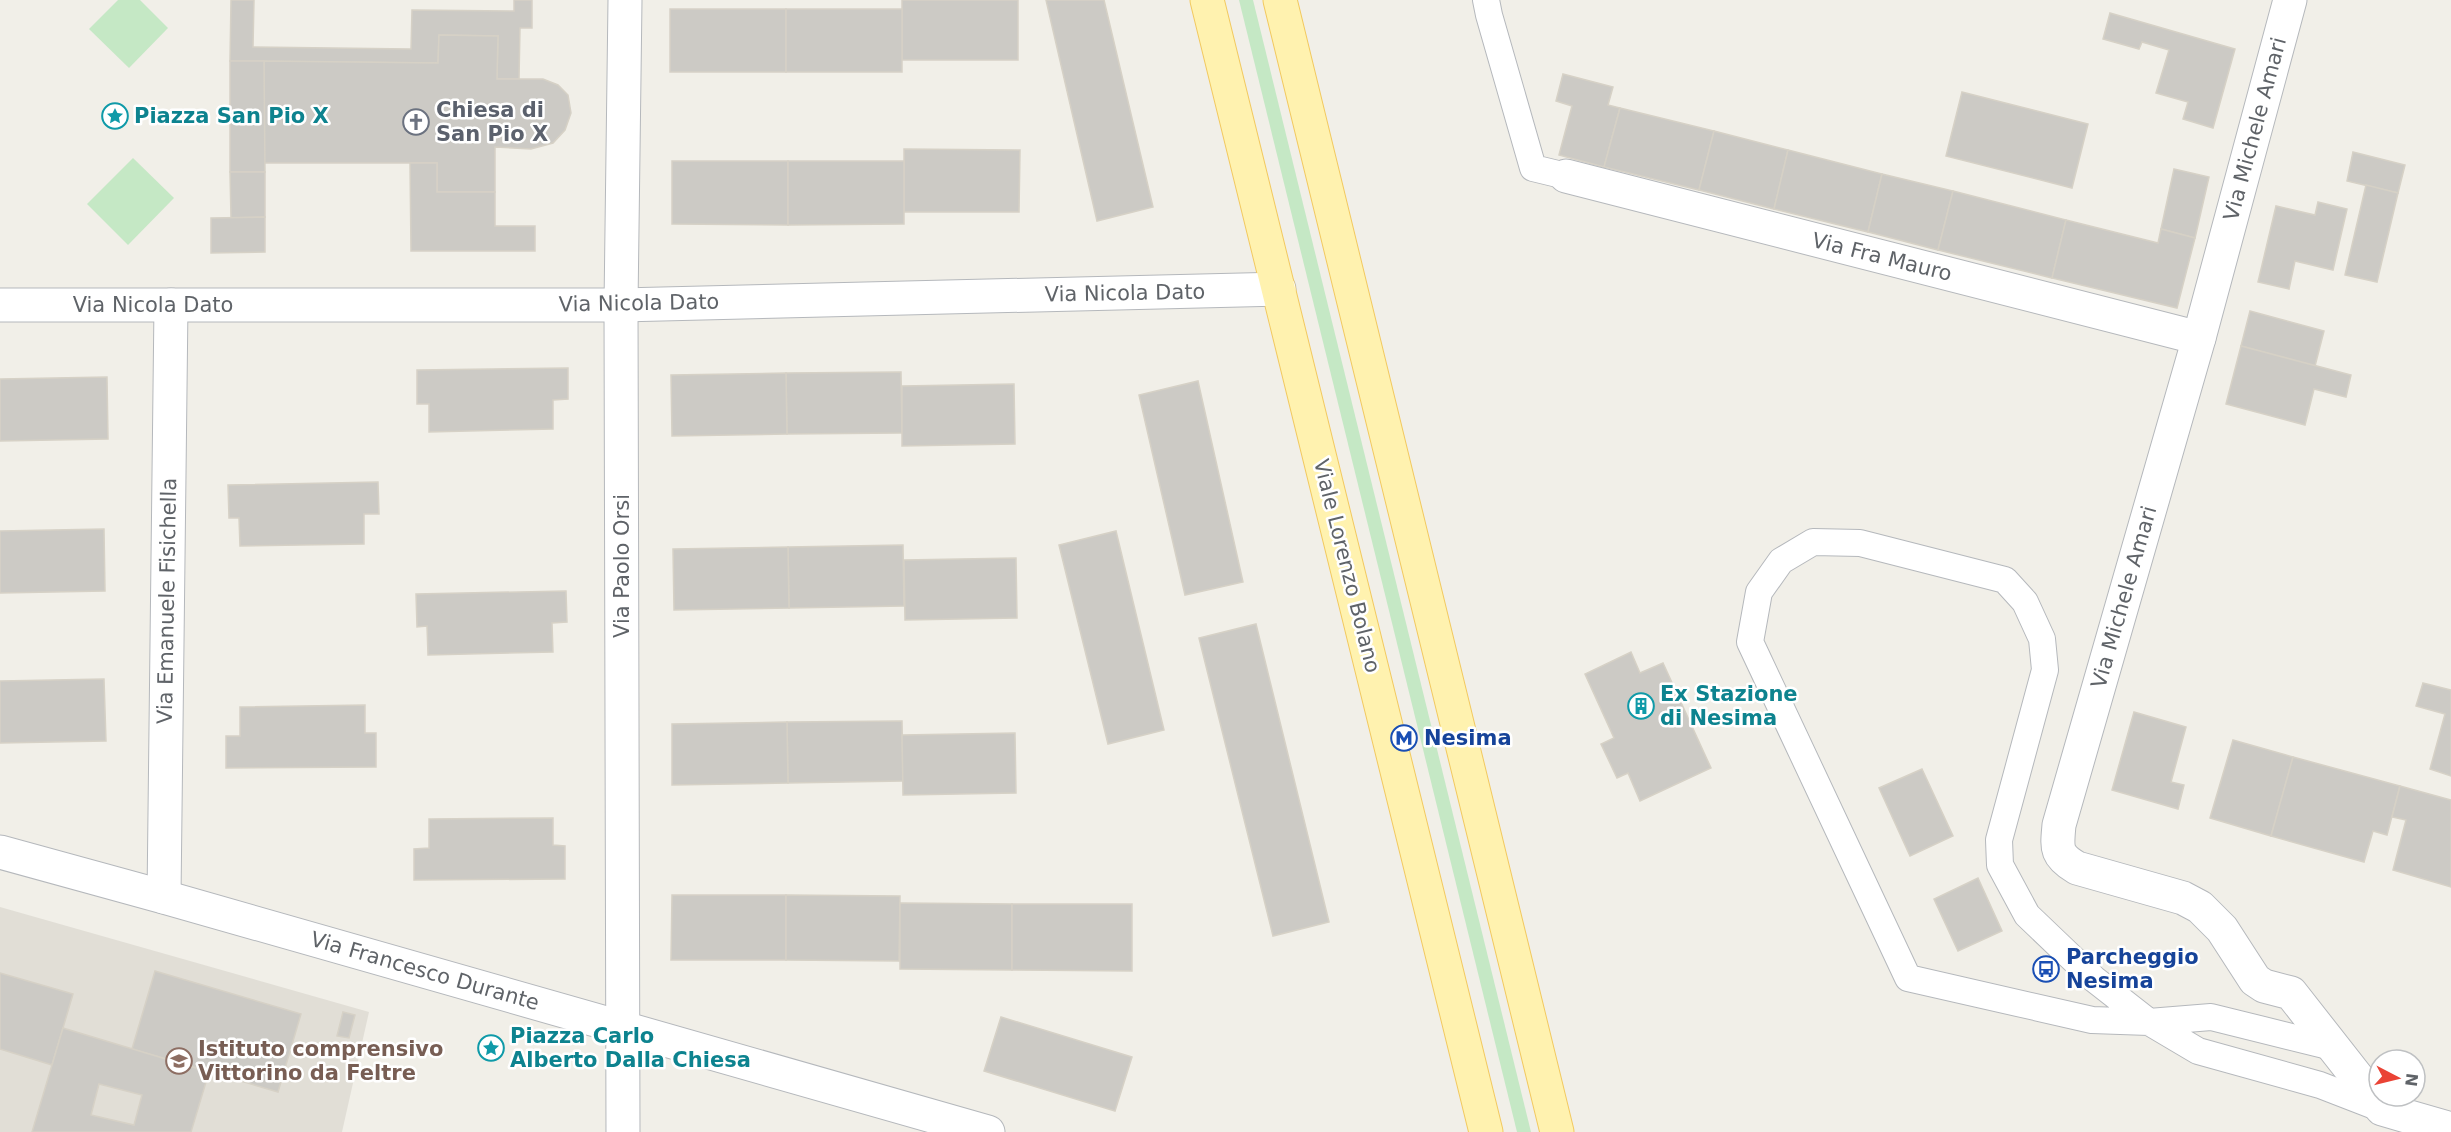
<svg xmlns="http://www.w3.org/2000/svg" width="2451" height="1132" viewBox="0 0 2451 1132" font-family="'DejaVu Sans',sans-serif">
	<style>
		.education { fill: #e1ded6 }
		.green { fill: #c5e8c5 }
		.building { fill: #cccac5; stroke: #d6d1c6; stroke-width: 1.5; fill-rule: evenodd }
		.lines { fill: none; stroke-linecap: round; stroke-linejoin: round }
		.lane-casing { stroke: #b5b8bc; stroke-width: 28 }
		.street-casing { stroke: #b5b8bc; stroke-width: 35 }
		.primary-casing { stroke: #f2c960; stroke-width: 35 }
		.lane { stroke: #fff; stroke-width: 26 }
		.street { stroke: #fff; stroke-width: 33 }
		.primary { stroke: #fff2af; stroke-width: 33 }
		.labels { text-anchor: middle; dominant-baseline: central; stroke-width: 5; stroke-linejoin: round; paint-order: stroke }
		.worship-label { font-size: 21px; font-weight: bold; fill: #5b616d; stroke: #fff; text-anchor: start }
		.culture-label { font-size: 21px; font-weight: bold; fill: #0d838f; stroke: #fff; text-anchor: start }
		.street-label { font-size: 21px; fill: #5f6368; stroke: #fff }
		.transit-label { font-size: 21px; font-weight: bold; fill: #164399; stroke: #fff; text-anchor: start }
		.education-label { font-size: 21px; font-weight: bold; fill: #785e54; stroke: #fff; text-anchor: start }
	</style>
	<rect width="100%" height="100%" fill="#f1efe8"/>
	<!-- education -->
	<polygon class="education" points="0,907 369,1012 342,1132 0,1132"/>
	<!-- green -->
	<g class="green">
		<polygon points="118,0 140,0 168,28 129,68 89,29"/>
		<polygon points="1239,0 1253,0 1531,1132 1517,1132"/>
		<polygon points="133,158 174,198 128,245 87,204"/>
	</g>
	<!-- building -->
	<g class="building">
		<polygon points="231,0 254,0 253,47 411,49 412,10 514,11 514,0 532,0 532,28 520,28 519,79 497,79 498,36 439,35 438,63 230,61"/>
		<rect x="902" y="0" width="116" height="60"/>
		<polygon points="1046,0 1104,0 1153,207 1097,221"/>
		<rect x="670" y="9" width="116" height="63"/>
		<rect x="786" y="9" width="116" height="63"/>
		<polygon points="2110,13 2235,49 2213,128 2183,119 2188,102 2156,93 2169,50 2142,42 2139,49 2103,39"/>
		<polygon points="439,35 498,36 497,79 543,79 558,85 568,95 571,113 565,130 553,143 531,149 495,147 495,192 437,192 437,163 264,163 264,61 438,63"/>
		<polygon points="230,61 264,61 265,172 230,172"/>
		<polygon points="1563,74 1613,87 1608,105 1620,108 1604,167 1559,155 1572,106 1556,101"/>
		<polygon points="1962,92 2088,124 2072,188 1946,156"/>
		<polygon points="1620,108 1714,131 1699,190 1604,167"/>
		<polygon points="1714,131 1788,150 1774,209 1699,190"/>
		<polygon points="904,149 1020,150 1019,212 904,212"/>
		<polygon points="1788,150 1882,174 1868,232 1774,209"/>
		<polygon points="2353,152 2405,165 2398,193 2347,181"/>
		<polygon points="672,161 788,161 788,225 672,224"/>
		<polygon points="788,161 904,161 904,224 788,225"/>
		<polygon points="410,163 437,163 437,192 495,192 495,226 535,226 535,251 411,251"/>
		<polygon points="2174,169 2209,177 2195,238 2161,229"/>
		<polygon points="230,172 265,172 265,217 231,218"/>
		<polygon points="1882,174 1953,191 1938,250 1868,232"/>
		<polygon points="2366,185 2398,193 2377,282 2345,275"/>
		<polygon points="1953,191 2066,220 2052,278 1938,250"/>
		<polygon points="2318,202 2347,209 2333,270 2295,261 2289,289 2258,282 2276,206 2315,215"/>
		<polygon points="265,217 265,252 211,253 211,218"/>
		<polygon points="2066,220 2158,243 2161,229 2195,238 2177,308 2052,278"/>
		<polygon points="2250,311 2324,331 2315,366 2241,346"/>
		<polygon points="2241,346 2351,375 2346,397 2314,389 2305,425 2226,404"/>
		<polygon points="568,368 568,399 553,400 553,429 429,432 429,404 417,404 417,370"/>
		<polygon points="901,372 902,433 787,434 786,373"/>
		<polygon points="786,373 787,434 672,436 671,375"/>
		<polygon points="107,377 108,439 0,441 0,379"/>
		<polygon points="1198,381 1243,582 1185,595 1139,395"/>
		<polygon points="1014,384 1015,444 902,446 902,386"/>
		<polygon points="378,482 379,514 364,514 364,544 240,546 239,518 229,518 228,485"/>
		<polygon points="104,529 105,591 0,593 0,531"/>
		<polygon points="1116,531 1164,730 1108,744 1059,545"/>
		<polygon points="903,545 904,606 789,608 788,547"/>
		<polygon points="788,547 789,608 674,610 673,549"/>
		<polygon points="1016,558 1017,618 905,620 904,560"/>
		<polygon points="566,591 567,622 552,623 553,652 428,655 427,626 417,627 416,594"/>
		<polygon points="1256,624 1329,922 1273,936 1199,638"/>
		<polygon points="1631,652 1640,673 1663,663 1711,768 1640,801 1628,773 1617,778 1601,744 1614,738 1585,674"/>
		<polygon points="104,679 106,741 0,743 0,681"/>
		<polygon points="2423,683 2451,690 2451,776 2430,769 2445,714 2416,706"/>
		<polygon points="365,705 365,733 376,733 376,767 226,768 226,736 240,736 240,707"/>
		<polygon points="2134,712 2186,727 2171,782 2184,785 2178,809 2112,790"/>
		<polygon points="902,721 903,781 788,783 787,722"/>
		<polygon points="787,722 788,783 672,785 672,724"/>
		<polygon points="1015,733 1016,793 903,795 902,735"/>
		<polygon points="2233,740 2293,757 2271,836 2210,818"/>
		<polygon points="2293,757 2400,786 2387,835 2373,831 2364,862 2271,836"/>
		<polygon points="1922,769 1953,836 1910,856 1879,788"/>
		<polygon points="2400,786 2451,800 2451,887 2393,870 2406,820 2392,817"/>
		<polygon points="553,818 553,845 565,846 565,879 414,880 414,849 429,848 429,819"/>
		<polygon points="1978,878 2002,931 1958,951 1934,899"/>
		<polygon points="672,895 786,895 786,960 671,960"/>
		<polygon points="786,895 900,896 899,961 786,960"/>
		<polygon points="900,903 1012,904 1012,970 900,969"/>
		<polygon points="1012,904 1132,904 1132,971 1012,970"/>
		<polygon points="155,971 301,1014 278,1092 132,1049"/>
		<polygon points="0,973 73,994 52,1065 0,1049"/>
		<polygon points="343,1012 355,1015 349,1038 337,1036"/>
		<polygon points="1001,1017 1132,1057 1115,1111 984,1071"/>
		<path d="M 63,1028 L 209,1072 L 191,1132 L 32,1132 ZM 99,1084 L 142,1095 L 134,1125 L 91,1115 Z"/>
	</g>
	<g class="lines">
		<!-- lane casing -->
		<g class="lane-casing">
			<g id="lane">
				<polyline points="1486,0 1489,15 1533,168 1566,176"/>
				<polyline points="2336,1048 2211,1017 2149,1022 2092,1020 1908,978 1750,642 1759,592 1781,561 1813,542 1860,543 2005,580 2025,602 2042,639 2045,670 1999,840 2000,865 2027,915 2094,979 2149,1022 2198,1051 2320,1085 2382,1109"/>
			</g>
		</g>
		<!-- street casing -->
		<g class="street-casing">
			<g id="street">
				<path d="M 2290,0 L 2199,338 L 2059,825 C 2057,848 2055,855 2077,868 L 2183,898 L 2200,907 L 2222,929 L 2255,980 L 2264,986 L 2291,993 L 2382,1109 L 2451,1129"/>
				<polyline points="1566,176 2199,338"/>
				<polyline points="0,305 621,305 1279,289"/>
				<polyline points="0,852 164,897 988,1132"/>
				<polyline points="164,897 171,305"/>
				<polyline points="623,1132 621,305 625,0"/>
			</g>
		</g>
		<!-- primary casing -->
		<g class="primary-casing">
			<g id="primary">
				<polyline points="1207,0 1486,1132"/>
				<polyline points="1280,0 1557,1132"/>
			</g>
		</g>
		<!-- lane -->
		<use href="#lane" class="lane"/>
		<!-- street -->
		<use href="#street" class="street"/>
		<!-- primary -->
		<use href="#primary" class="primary"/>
	</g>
	<!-- icons -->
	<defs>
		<g id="sight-ring" transform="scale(1.35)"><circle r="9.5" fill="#fff" stroke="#0f9aa8" stroke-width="1.5"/><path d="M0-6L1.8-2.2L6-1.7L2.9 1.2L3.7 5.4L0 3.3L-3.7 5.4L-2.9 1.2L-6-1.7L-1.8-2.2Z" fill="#0f9aa8"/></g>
		<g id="church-ring" transform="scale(1.35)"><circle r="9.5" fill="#fff" stroke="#6b7280" stroke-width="1.5"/><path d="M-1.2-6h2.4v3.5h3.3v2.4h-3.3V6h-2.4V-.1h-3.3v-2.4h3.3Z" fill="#6b7280"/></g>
		<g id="building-ring" transform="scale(1.35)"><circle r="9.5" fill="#fff" stroke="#0f9aa8" stroke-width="1.5"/><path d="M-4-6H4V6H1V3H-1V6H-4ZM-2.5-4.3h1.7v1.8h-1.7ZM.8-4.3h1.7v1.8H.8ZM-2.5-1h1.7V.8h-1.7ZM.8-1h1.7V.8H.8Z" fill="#0f9aa8"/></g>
		<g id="metro-ring" transform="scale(1.35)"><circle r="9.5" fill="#fff" stroke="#1a4fb4" stroke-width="1.5"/><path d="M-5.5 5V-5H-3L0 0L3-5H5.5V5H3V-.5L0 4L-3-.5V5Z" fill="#1a4fb4"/></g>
		<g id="bus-ring" transform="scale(1.35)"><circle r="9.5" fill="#fff" stroke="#1a4fb4" stroke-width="1.5"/><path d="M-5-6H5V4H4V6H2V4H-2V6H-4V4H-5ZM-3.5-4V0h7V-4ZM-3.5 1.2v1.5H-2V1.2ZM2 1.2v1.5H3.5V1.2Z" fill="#1a4fb4"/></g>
		<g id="school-ring" transform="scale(1.35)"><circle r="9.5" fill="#fff" stroke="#8d6e63" stroke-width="1.5"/><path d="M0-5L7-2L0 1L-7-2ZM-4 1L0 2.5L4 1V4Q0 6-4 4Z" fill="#8d6e63"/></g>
	</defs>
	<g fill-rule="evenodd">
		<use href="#sight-ring" x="115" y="116"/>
		<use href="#church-ring" x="416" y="122"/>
		<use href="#building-ring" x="1641" y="706"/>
		<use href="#metro-ring" x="1404" y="738"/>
		<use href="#bus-ring" x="2046" y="969"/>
		<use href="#sight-ring" x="491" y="1048"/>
		<use href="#school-ring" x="179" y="1061"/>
	</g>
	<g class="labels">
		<!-- worship labels -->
		<g class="worship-label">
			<text x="436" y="110">Chiesa di<tspan x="436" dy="24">San Pio X</tspan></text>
		</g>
		<!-- culture labels -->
		<g class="culture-label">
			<text x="134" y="116">Piazza San Pio X</text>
			<text x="1660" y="694">Ex Stazione<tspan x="1660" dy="24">di Nesima</tspan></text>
			<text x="510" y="1036">Piazza Carlo<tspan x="510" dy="24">Alberto Dalla Chiesa</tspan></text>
		</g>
		<!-- street labels -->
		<g class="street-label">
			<text transform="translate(2255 129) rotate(-75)">Via Michele Amari</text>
			<text transform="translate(1882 257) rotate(14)">Via Fra Mauro</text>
			<text transform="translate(1125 293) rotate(-1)">Via Nicola Dato</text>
			<text transform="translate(639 303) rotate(-1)">Via Nicola Dato</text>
			<text x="153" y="305">Via Nicola Dato</text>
			<text transform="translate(622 566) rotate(-90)">Via Paolo Orsi</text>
			<text transform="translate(1347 566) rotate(76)">Viale Lorenzo Bolano</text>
			<text transform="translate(2124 597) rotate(-74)">Via Michele Amari</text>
			<text transform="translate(167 601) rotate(-89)">Via Emanuele Fisichella</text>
			<text transform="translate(425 971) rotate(16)">Via Francesco Durante</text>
		</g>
		<!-- transit labels -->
		<g class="transit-label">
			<text x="1424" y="738">Nesima</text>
			<text x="2066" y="957">Parcheggio<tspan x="2066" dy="24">Nesima</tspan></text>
		</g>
		<!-- education labels -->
		<g class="education-label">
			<text x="198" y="1049">Istituto comprensivo<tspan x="198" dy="24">Vittorino da Feltre</tspan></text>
		</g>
	</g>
	<!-- north arrow -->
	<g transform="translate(2397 1078) rotate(97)"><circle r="28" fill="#ffffff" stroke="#bfc1c3" stroke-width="1.5"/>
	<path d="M0-4.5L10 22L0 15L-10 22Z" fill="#ea4335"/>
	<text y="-9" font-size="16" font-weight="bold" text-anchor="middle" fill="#5f6368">N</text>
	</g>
</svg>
